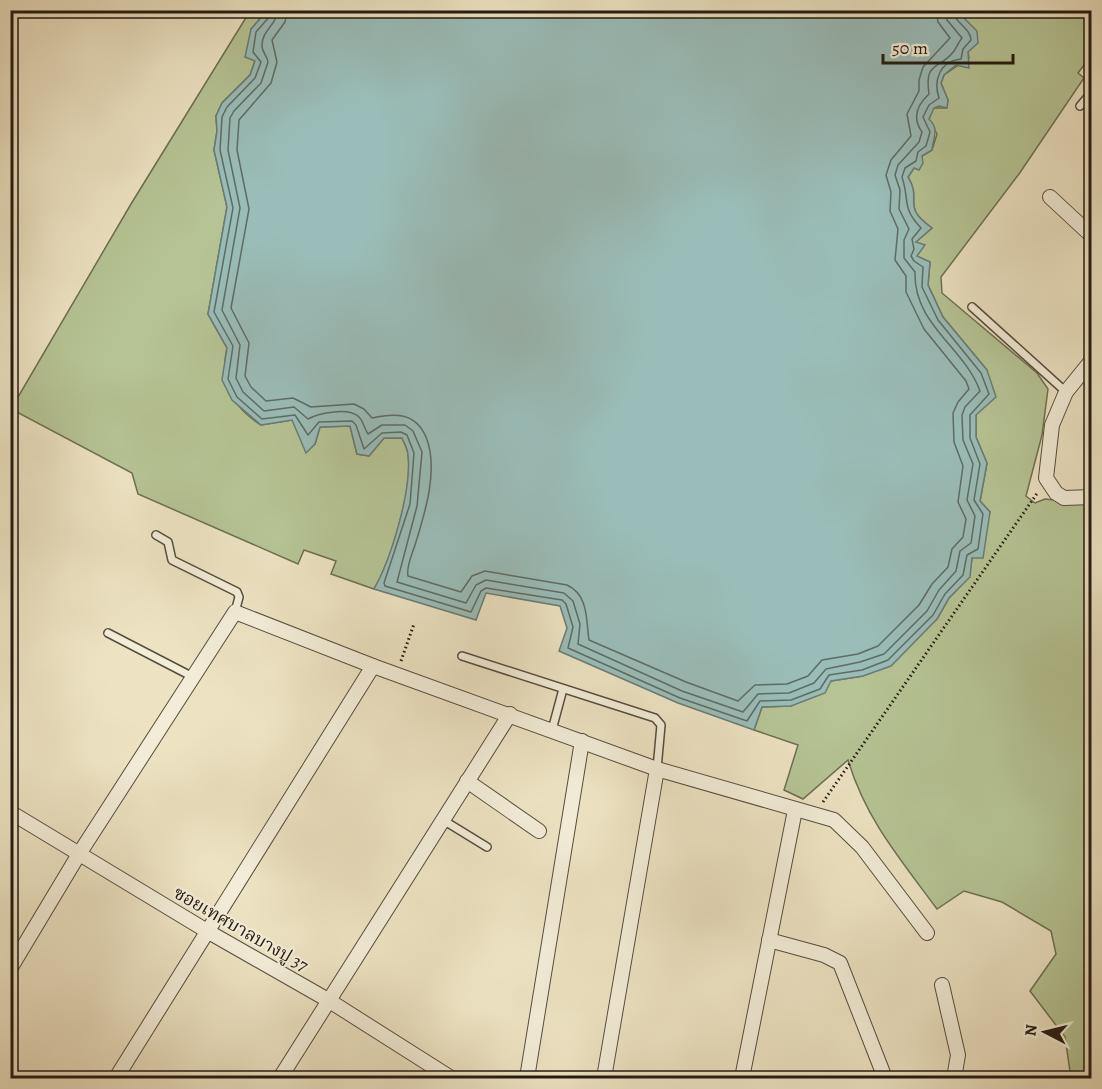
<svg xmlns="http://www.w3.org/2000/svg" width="1102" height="1089" viewBox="0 0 1102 1089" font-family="Alegreya,'Noto Serif Thai',serif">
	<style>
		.green { fill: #b6c495; stroke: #6c6f53; stroke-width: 1.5 }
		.water { fill: #9abdb9; stroke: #6a7c76; stroke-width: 1.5 }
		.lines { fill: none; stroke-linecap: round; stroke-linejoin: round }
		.shore { stroke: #5e6c65; stroke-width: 1.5 }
		.lane-casing { stroke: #564c3e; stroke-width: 10 }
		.street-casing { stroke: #564c3e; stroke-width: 16 }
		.path { stroke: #231a11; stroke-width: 3; stroke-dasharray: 1.5 3; stroke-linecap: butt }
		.lane { stroke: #f3edd8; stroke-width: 7 }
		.street { stroke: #f3edd8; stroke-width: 14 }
		.labels { text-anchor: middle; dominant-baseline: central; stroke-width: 4.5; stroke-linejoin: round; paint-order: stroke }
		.street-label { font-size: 18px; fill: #231a11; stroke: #f3edd8 }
	</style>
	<rect width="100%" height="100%" fill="#ede3c3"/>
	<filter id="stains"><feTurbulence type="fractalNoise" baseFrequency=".00333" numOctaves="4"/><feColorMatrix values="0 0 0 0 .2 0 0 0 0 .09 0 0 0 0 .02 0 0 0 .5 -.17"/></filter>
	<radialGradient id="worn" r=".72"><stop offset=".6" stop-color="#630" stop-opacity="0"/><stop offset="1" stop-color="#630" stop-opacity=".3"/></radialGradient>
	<!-- green -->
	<g class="green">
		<path d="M 250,11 L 267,11 L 251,29 L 255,61 L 250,75 L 222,103 L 216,116 L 217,131 L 214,150 L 227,207 L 208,314 L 227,348 C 219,382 232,407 261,425 L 292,420 L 301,437 L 315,444 L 320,427 L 350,426 L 357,454 L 369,456 L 384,438 L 402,438 C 404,443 408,449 408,455 C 413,489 391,560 374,589 L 331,574 L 336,561 L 304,550 L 298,564 L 138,494 L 132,473 L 11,409 L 131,204 Z"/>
		<path d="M 956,11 L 1091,11 L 1091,56 L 1078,73 L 1084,78 L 1019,174 L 941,277 L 942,293 L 1037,373 L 1048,389 L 1042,435 L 1026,496 L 1035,503 L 1045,499 L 1091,504 L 1091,1078 L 1071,1078 L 1065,1037 L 1030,991 L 1056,954 L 1051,931 L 1002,902 L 964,891 L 937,909 C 901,860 866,820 848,760 L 803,799 L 784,790 L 798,745 L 754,730 L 762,707 L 791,706 L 831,681 L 863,676 L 937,619 L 949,598 L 969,577 L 972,558 L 990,512 L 980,501 L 987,463 L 976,437 L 976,415 L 987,370 L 943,317 L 928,285 L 930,262 L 916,256 L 916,242 L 932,228 C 900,205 923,202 908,177 L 914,168 L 919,169 L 922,156 L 932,150 L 937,134 L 929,119 L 933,108 L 946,108 L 948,100 L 941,83 L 944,75 L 969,58 L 968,52 L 976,31 Z"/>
	</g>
	<!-- water -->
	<path class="water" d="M 956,10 L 977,31 L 978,43 L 968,52 L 969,68 L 956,65 L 944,75 L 941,83 L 948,100 L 947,108 L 939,106 L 934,108 L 929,119 C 940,130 933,137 932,150 L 922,156 L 923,163 L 919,170 L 914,168 L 908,177 C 923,201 900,205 932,228 L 916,242 L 925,245 L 917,256 L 930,262 L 928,285 L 943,317 L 987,370 L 996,397 L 976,415 L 976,437 L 987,463 L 980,501 L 990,512 L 983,558 L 972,558 L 970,577 L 949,598 L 937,619 L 891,666 L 863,676 L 831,681 L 825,693 L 791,706 L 762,707 L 754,730 L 678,703 L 559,651 L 567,628 L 560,606 L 486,593 L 476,620 L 374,589 C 391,559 412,490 408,455 C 408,449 404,443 402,438 L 384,438 L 369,456 L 357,454 L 350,426 L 320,427 L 315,444 L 306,453 L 292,420 L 261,425 L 232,400 L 222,380 L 227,348 L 208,314 L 227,207 L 214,150 L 217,131 L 216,116 L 222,103 L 250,75 L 255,61 L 245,57 L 251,29 L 267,11 Z"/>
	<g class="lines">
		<!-- shore -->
		<g class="shore">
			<path d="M 271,10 L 270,16 L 256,32 L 253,52 L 261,62 L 255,78 L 227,107 L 222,117 L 220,150 L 233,208 L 214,312 L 233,346 L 228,379 L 237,397 L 262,419 L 295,415 L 308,435 L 319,422 L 352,421 L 356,425 L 364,449 L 382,433 L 401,432 L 407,435 L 414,453 L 410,504 L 384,583 L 385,586 L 471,612 L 481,591 L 486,588 L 562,600 L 566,604 L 573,627 L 568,648 L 680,698 L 747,721 L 760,701 L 791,700 L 820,689 L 829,675 L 862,670 L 888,660 L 933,615 L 945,594 L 963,575 L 967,555 L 978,549 L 983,514 L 974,500 L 980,464 L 970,438 L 970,415 L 989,394 L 981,373 L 938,320 L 922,287 L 923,267 L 914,261 L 911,256 L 914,249 L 912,239 L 921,228 C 901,207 910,201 902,177 L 905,168 L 916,161 L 918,152 L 926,146 L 930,132 L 923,117 L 929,105 L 939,98 C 933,80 940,61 961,59 L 963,49 L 971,40 C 970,27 954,23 953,10"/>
			<path d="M 278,10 C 277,25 262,30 262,45 C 261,51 267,55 268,62 L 261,83 L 234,111 L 230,118 L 228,150 L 240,208 L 222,310 L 240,345 L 236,378 L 243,392 L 264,411 L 294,407 L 308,419 C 319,413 349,407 359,417 C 364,422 364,429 368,434 L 382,425 L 405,425 L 413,431 L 422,452 L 417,506 L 397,582 L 466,603 L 476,585 L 486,580 L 564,593 L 573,601 L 580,624 L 578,644 L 682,691 L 743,712 L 758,694 L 789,693 L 814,683 L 826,669 L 860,662 L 884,654 L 927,611 L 939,590 L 956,571 L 960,551 L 971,543 L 975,516 L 967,500 L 973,464 L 963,440 L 962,415 L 965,407 L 980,391 C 964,347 913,324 915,272 L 904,258 L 904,240 L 909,229 L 899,209 L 900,190 L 895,175 L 898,165 L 919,142 L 922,132 C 912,118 917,105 929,94 C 924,60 940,70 954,51 C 957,46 959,42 962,38 L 947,20 L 945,10"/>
			<path d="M 287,10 L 285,22 L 272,40 L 277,62 L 271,83 L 239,120 L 237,150 L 249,209 L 231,308 L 249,343 L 245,376 L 251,387 L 266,401 L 293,398 L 311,407 L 354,404 L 364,409 L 372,418 C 395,413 415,412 426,437 C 439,469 425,513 415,545 C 412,554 406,567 408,576 L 461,592 L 472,576 L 485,571 L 567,585 C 589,595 586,621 589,640 L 686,682 L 738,701 L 755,685 L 787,684 L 808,676 L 822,660 L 858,654 L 878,646 L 919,605 L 932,584 L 948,567 L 952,549 L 963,537 L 966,519 L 958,502 L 963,466 L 954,442 L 953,413 L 958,402 L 969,389 L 966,381 L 924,329 L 906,292 L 906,276 L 895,260 L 898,229 L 890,211 L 891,192 L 886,175 L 891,160 L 911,136 L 907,114 L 919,91 L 919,80 L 923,67 L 950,38 L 938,22 L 936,10"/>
		</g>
		<!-- lane casing -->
		<g class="lane-casing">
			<g id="lane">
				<polyline points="1080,106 1092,92"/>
				<polyline points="972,307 1066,392"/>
				<polyline points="156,535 168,542 172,560 237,592 239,597 235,612"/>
				<polyline points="108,633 193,677"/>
				<polyline points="462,656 655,718 661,725 657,769"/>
				<polyline points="552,730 563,689"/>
				<polyline points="443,820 487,847"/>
			</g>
		</g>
		<!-- street casing -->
		<g class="street-casing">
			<g id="street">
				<polyline points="1050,197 1092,236"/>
				<polyline points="1092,360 1066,392 1052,425 1046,478 1056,493 1064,498 1092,497"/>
				<polyline points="467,781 539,831"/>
				<polyline points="10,812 207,931 328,1000 451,1078"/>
				<polyline points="769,940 824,955 840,963 885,1078"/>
				<polyline points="10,969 79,854 235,612 373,666 657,769 834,820 862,847 927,933"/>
				<polyline points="942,985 958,1055 954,1078"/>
				<polyline points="116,1078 373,666"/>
				<polyline points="280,1078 510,714"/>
				<polyline points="527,1078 582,741"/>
				<polyline points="604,1078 657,769"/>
				<polyline points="742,1078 795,810"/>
			</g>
		</g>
		<!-- path -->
		<g class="path">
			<polyline points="401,661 414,624"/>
			<polyline points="823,802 1038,492"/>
		</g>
		<!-- lane -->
		<use href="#lane" class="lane"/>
		<!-- street -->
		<use href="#street" class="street"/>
	</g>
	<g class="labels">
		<!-- street labels -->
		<g class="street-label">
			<text transform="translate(241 929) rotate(30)">ซอยเทศบาลบางปู 37</text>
		</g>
	</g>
	<!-- margin -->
	<rect width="1102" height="1089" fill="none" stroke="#ede3c3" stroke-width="36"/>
	<rect x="12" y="12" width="1078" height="1065" fill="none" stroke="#231a11" stroke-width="3"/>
	<rect x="18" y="18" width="1066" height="1053" fill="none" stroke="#231a11" stroke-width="1.5"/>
	<!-- north arrow -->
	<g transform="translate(1045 1032) rotate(277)" stroke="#f3edd8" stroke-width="4.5" paint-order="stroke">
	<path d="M0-4.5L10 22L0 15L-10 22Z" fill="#231a11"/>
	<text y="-9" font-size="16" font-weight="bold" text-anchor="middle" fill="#231a11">N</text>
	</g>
	<!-- scale -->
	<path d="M883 54v9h130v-9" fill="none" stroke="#231a11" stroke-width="3"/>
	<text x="892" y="54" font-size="18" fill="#231a11" stroke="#f3edd8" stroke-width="4.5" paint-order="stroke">50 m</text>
	<rect width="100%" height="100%" filter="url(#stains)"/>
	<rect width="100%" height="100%" fill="url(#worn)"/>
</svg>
